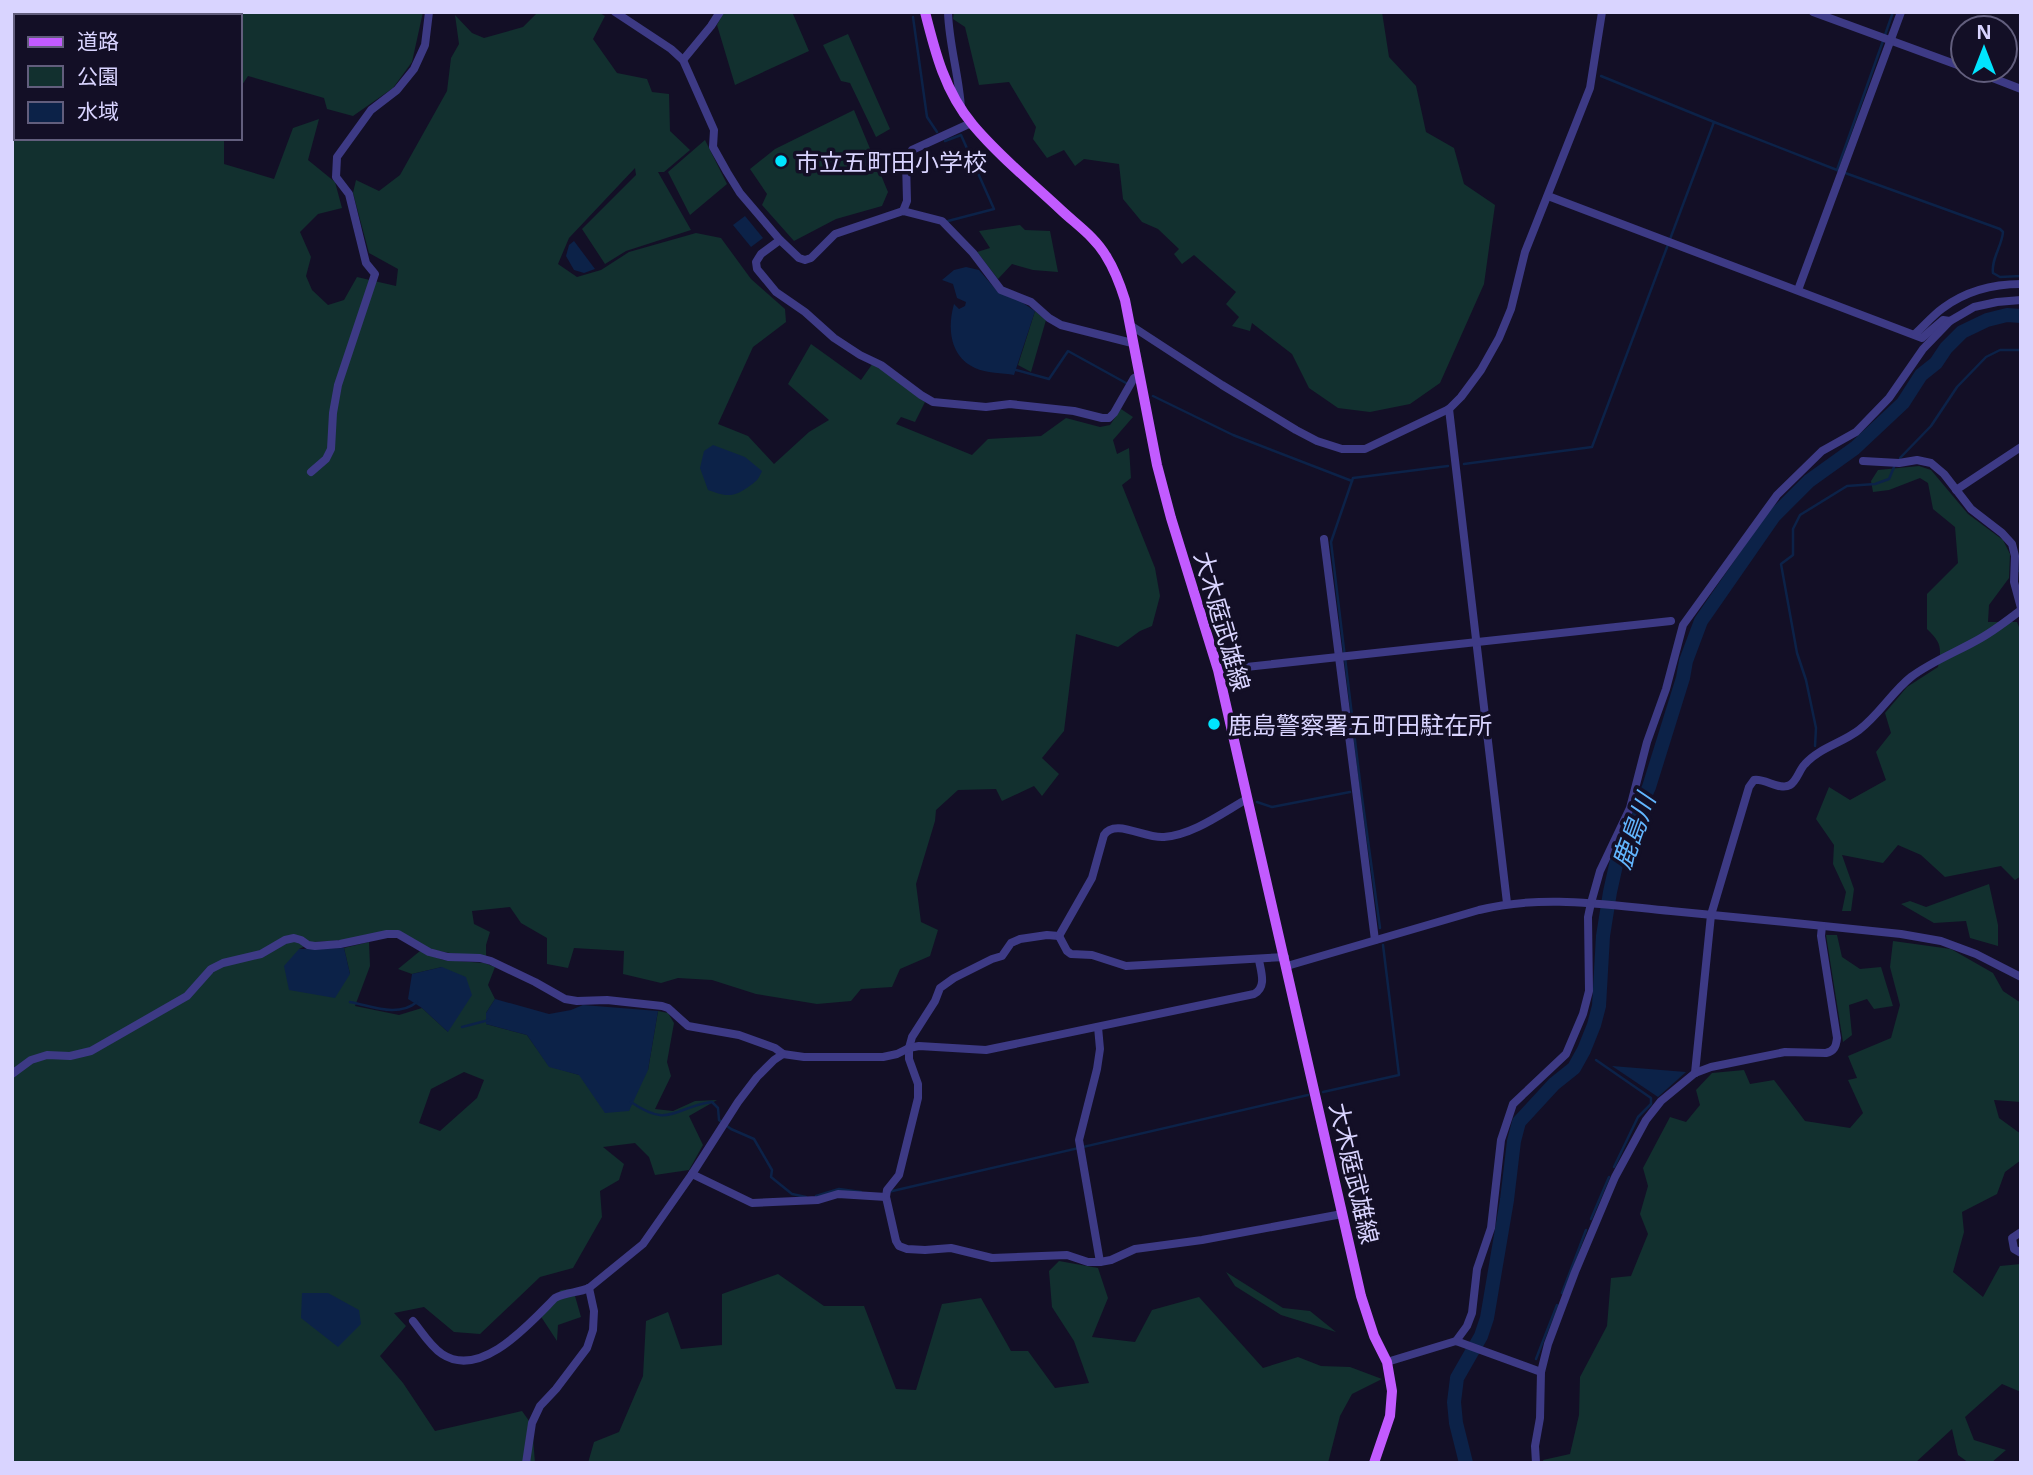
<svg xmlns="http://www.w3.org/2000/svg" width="2033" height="1475" viewBox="0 0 2033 1475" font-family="'Open Sans','Noto Sans JP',sans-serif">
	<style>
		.green { fill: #12302f; fill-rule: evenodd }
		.water { fill: #0c2248 }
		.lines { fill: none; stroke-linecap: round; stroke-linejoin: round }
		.stream { stroke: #0c2248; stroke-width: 2.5 }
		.river { stroke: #0c2248; stroke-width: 14 }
		.minor { stroke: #3d3a85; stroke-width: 8 }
		.major { stroke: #c25bff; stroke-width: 10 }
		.poi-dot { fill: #00e5ff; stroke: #130f26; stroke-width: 2.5 }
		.labels { text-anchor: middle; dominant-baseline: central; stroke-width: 7; stroke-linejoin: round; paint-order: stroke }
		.poi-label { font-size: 24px; fill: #d9d4ff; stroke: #130f26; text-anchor: start }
		.street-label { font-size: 24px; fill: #d9d4ff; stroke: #130f26 }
		.water-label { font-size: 26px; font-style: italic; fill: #62b6ff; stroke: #130f26 }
	</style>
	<rect width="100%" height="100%" fill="#130f26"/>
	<!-- green -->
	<g class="green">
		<path d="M 12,12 L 423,12 L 412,62 L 393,88 L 353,116 L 327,109 L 324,98 L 248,76 L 240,88 L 240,16 L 16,16 L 16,138 L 224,138 L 224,164 L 274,179 L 293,128 L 319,119 L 308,160 L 335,182 L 342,208 L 318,214 L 300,232 L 311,257 L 306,276 L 312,290 L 328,305 L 344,300 L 357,277 L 396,286 L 398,269 L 369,253 L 353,193 L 356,180 L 379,191 L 400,175 L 447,91 L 451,58 L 459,44 L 455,15 L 472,33 L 484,38 L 523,27 L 538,12 L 598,12 L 605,16 L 593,39 L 617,73 L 647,79 L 652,92 L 669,94 L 670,131 L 690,150 L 664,172 L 658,172 L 691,230 L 626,251 L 605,264 L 582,229 L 636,175 L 635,168 L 569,238 L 558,264 L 577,277 L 601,270 L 629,252 L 696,233 L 721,238 L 751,279 L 785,309 L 786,322 L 753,347 L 718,424 L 748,436 L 774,464 L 809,432 L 829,420 L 788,384 L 811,344 L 861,380 L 873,363 L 925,402 L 915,422 L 901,417 L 896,424 L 972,455 L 988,439 L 1041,436 L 1066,418 L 1100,427 L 1110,425 L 1121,409 L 1133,417 L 1113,440 L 1117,454 L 1129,448 L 1131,478 L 1122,485 L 1155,568 L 1160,596 L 1152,626 L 1140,631 L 1118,647 L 1076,634 L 1064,731 L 1042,758 L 1059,774 L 1042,796 L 1034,786 L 1002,801 L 996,789 L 958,790 L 936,810 L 935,821 L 916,884 L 921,922 L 938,930 L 930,956 L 900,969 L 892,987 L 861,989 L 851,1001 L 817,1004 L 756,994 L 712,980 L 678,978 L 661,983 L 623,974 L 624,951 L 574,948 L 568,968 L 547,964 L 547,938 L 521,923 L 510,907 L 472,911 L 474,924 L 490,932 L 486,945 L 486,957 L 450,953 L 427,949 L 395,930 L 344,940 L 314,942 L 299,949 L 350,974 L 344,948 L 369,942 L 370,966 L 355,1006 L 399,1015 L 422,1008 L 448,1032 L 442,967 L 412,974 L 398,969 L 420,951 L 443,960 L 484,963 L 495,967 L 488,985 L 495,999 L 486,1013 L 486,1024 L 527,1035 L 549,1066 L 579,1075 L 648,1070 L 658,1011 L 668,1013 L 674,1023 L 667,1062 L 671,1076 L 655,1109 L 673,1111 L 695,1101 L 717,1100 L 689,1116 L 703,1145 L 689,1170 L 655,1175 L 649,1157 L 635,1143 L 603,1147 L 624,1164 L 619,1180 L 600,1191 L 602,1217 L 573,1268 L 540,1277 L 480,1334 L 454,1332 L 424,1307 L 394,1313 L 406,1326 L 380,1356 L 403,1383 L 435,1431 L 522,1411 L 532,1425 L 535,1463 L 12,1463 ZM 464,1072 L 484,1080 L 477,1098 L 440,1131 L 419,1123 L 431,1089 Z"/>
		<polygon points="724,12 796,12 793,14 809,51 735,85 717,25"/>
		<polygon points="954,12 1382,12 1389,57 1416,86 1426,132 1454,148 1464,184 1495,205 1484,284 1440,383 1410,404 1370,412 1338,408 1309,388 1292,354 1252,323 1250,331 1232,326 1239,317 1226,304 1236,292 1194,255 1182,264 1174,254 1179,249 1158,229 1142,222 1123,199 1119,164 1084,159 1075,166 1064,150 1047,158 1033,139 1036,127 1009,82 979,85 965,27 953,19"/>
		<polygon points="848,34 890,129 876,137 850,83 841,81 823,45"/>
		<polygon points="854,110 888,192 882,206 836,219 794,241 762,205 767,194 750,169 775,149"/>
		<polygon points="705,140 727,184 690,215 668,172"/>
		<polygon points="1020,225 1025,230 1050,231 1058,272 1033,270 1012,264 998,279 977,252 990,248 979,231"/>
		<polygon points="1035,311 1046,320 1031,372 1018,365"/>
		<path d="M 1919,466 L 1931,470 L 1968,514 L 2003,540 L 2010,554 L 2009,578 L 1989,605 L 1988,622 L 2017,622 L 2021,632 L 2021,876 L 2015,880 L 2001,866 L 1945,877 L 1921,855 L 1898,845 L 1883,863 L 1842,855 L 1854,889 L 1851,911 L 1842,911 L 1846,892 L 1833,864 L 1834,845 L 1816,819 L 1829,787 L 1850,800 L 1886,780 L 1876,752 L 1891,733 L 1885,713 L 1907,687 L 1938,667 C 1942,648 1941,642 1927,629 L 1927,594 L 1958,563 L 1955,527 L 1933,509 L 1928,483 L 1920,478 L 1889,490 L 1873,492 L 1871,481 L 1878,470 Z"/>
		<polygon points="1989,884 1998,925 1998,946 1970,938 1966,921 1934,923 1901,904 1910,901 1926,907"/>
		<polygon points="1826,935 1837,935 1842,957 1860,969 1881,967 1893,1006 1874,1009 1867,999 1849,1005 1852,1035 1843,1042"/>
		<polygon points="1893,941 1951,949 1993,973 2003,991 2021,1003 2021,1102 1994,1100 1999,1118 2021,1134 2021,1160 2005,1172 1997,1194 1962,1212 1964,1232 1953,1272 1983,1297 2000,1266 2021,1264 2021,1392 2002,1384 1965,1417 1974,1440 2006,1450 1991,1463 1969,1463 1958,1455 1952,1429 1915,1463 1544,1463 1543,1460 1570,1454 1579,1415 1580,1377 1607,1326 1611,1278 1631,1276 1648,1234 1640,1214 1648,1186 1643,1168 1670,1117 1686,1122 1700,1105 1696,1090 1712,1073 1744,1070 1750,1084 1774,1080 1805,1121 1850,1128 1863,1113 1848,1080 1857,1078 1848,1056 1891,1038 1900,1005 1890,967"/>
		<polygon points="1059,1261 1098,1268 1108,1298 1092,1337 1135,1342 1152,1310 1199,1297 1263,1368 1298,1357 1321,1366 1350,1367 1382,1379 1352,1394 1340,1416 1328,1463 588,1463 594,1442 619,1432 643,1376 646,1321 668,1312 681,1349 722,1345 722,1294 778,1274 824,1306 864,1306 896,1389 916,1390 942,1304 981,1298 1011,1351 1028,1351 1055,1388 1089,1383 1074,1341 1052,1307 1049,1271"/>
		<polygon points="1226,1272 1283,1308 1310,1311 1336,1332 1281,1315 1235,1286"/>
		<polygon points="573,1289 581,1317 558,1325 557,1341 538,1312 561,1290"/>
	</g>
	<!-- water -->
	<g class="water">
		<polygon points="745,216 763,238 751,247 733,225"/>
		<polygon points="574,241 595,269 584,273 574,270 566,256 569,245"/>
		<path d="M 966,267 L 979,270 L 998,292 L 1020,301 L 1035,311 L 1014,375 C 1003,373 986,373 975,368 C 950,357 947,328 954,304 L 959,309 L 965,306 L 966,302 L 957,298 L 953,284 L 942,280 L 954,270 Z"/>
		<path d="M 713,445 L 745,457 L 762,471 C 759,478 757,481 751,485 C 734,498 727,497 708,490 L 700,468 L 704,451 Z"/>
		<polygon points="344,948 350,974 335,998 289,990 284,966 299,949"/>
		<polygon points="442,967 466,977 472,995 448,1032 422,1008 408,999 412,974"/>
		<polygon points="495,999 549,1014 571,1010 583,1005 658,1011 648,1070 629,1111 605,1113 579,1075 549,1067 527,1035 486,1024 486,1013"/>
		<polygon points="1612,1066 1686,1072 1658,1097"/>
		<polygon points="302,1293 328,1293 359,1310 361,1324 338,1347 301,1318"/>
	</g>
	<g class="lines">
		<!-- stream -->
		<g class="stream">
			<polyline points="913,17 927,117 937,132"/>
			<polyline points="1885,35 1893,12"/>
			<polyline points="1601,76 1714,122"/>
			<polyline points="945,141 961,135 994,209 948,221"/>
			<polyline points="1837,170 1883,41"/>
			<polyline points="1016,370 1049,379 1068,351 1126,383"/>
			<polyline points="1153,396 1233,435 1352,481"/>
			<polyline points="1900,458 1931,426 1957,387 1986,357 2000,350 2021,350"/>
			<path d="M 1464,464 L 1592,447 L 1714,122 L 1837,170 L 2000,229 L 2003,232 C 2002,246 1991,259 1993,273 L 2000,277 L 2021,276"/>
			<polyline points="2019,571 2021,570"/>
			<polyline points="1815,746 1816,728 1806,680 1797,653 1781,564 1793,555 1793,529 1800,515 1847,486 1875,484 1889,479 1894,467"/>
			<polyline points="1257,802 1272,807 1350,792"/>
			<polyline points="1380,928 1361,790 1331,542 1353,478 1448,466"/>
			<path d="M 350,1002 C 372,1006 397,1018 417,1002"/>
			<polyline points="462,1027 489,1020"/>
			<polyline points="1584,1050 1588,1054"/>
			<polyline points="1596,1060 1651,1098 1651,1104 1638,1117 1614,1167"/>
			<polyline points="1323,1092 1399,1075 1383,945"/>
			<path d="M 631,1102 C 670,1129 674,1107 712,1102 L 718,1108 L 719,1120 L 731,1129 L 754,1139 L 772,1170 L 771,1177 L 792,1194 L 806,1197"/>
			<polyline points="888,1192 1308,1095"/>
			<polyline points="816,1196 839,1189 861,1192"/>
			<polyline points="1591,1219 1609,1177"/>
			<polyline points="1562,1293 1586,1230"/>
			<polyline points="1536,1359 1557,1305"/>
		</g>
		<!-- river -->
		<polyline class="river" points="1466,1463 1456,1423 1454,1402 1457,1378 1481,1336 1487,1318 1507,1200 1514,1141 1519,1122 1554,1084 1574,1068 1584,1050 1594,1025 1599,1006 1603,936 1610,892 1618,856 1649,787 1683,678 1686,661 1701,621 1774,516 1809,481 1855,448 1903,403 1921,375 1936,363 1946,348 1962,332 1987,320 2007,315 2021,316"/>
		<!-- minor -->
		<g class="minor">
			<polyline points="615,12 671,49 683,60 714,130 713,147 727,172 740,193 780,240 799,258 805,260 811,258 835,234 903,211 942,221 973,253 1001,290 1031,302 1049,318 1061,325 1132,343"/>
			<path d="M 948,12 C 949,45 959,75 961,108"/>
			<polyline points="1813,12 1963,67"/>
			<polyline points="683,60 711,26 720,12"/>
			<polyline points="1972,70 2021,89"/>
			<polyline points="1548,196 1922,338 1943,320 1950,321"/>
			<polyline points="903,211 907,201 906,161 912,150 971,123"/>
			<polyline points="780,240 761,254 756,262 757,269 776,292 805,312 834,338 860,355 881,365 921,395 933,402 986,407 1010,404 1074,411 1102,418 1109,418 1114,413 1134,378 1140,375"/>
			<polyline points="1798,290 1901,12"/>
			<polyline points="1130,325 1222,385 1296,430 1317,441 1342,449 1365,449 1449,409 1461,397 1481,370 1499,338 1511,309 1525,252 1590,88 1602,12"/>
			<path d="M 1915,334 C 1924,326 1933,315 1943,308 C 1966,291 1993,284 2021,284"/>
			<polyline points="1449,409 1507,903"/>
			<polyline points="1863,461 1899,463 1917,460 1931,463 1944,474 1971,509 2002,533 2012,544 2015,556 2014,582 2021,608"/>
			<polyline points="311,472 326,459 331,449 333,413 338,385 375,274 366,263 349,194 336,177 337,157 371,110 397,90 414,69 425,45 429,12"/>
			<polyline points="1956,490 2021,447"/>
			<polyline points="1324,539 1375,940"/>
			<polyline points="1218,670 1671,621"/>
			<polyline points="1059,936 1047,935 1020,939 1011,943 1002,956 992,959 954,978 940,988 935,1001 912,1037 909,1048 909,1059 918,1084 918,1098 899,1175 887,1190 886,1197 896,1241 899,1246 907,1249 925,1250 951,1248 992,1258 1067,1255 1088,1262 1100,1262 1111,1260 1135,1249 1202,1240 1342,1214"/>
			<path d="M 1059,936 L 1092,878 L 1104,835 C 1115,818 1145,839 1164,837 C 1193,835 1222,813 1247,799"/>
			<polyline points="1059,936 1067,951 1071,954 1092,955 1126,966 1285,957"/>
			<path d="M 1287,966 L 1479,910 C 1544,894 1606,905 1671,911 C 1748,918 1824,926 1901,934 L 1941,941 L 1976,954 L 2021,977"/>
			<polyline points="1098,1027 1100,1049 1097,1069 1079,1140 1100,1262"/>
			<path d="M 1695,1073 L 1711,915 L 1749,787 L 1754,780 C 1765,778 1780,791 1790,785 C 1797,781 1799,770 1805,764 C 1819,748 1842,743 1859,730 C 1879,715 1892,692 1911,677 C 1932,661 1959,651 1981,638 C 1995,630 2008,620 2021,610"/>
			<path d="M 12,1074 L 31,1060 L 47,1055 L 70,1056 L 91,1051 L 187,996 L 211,969 L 223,963 L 261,954 L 285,940 L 294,938 L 301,940 L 308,945 L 315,946 L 340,944 L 387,934 L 398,934 L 429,952 L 448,957 L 480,958 L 491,961 L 535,982 L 565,999 L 577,1001 L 607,1000 L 662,1006 L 668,1008 L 688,1026 L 739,1035 L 775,1048 L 783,1054 L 804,1057 L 883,1057 L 897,1054 L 909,1048 L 919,1046 L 986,1050 L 1254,994 C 1267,987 1261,972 1259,960"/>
			<polyline points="692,1174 752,1203 818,1200 838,1194 886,1197"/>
			<polyline points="2021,1232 2012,1238 2014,1249 2021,1253"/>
			<path d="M 413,1321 C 422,1332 430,1346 442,1354 C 481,1380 530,1323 555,1298 C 566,1292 578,1293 589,1288 L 643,1244 L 692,1174 L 738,1102 L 757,1077 L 774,1060 L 783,1054"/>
			<polyline points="1456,1341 1467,1326 1472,1313 1477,1269 1491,1228 1501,1140 1513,1104 1566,1054 1583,1014 1589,991 1588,917 1591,903 1600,871 1630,808 1647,742 1666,689 1683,625 1777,495 1822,451 1856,432 1889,398 1923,349 1950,321 1974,307 1997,302 2021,300"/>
			<polyline points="1387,1362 1456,1341 1541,1372"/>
			<polyline points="526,1463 532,1423 540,1406 556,1389 587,1348 593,1330 594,1311 589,1288"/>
			<path d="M 1536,1463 L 1535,1446 L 1540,1418 L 1541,1372 L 1548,1344 L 1575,1272 L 1615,1177 L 1646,1120 L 1661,1101 L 1695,1073 L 1711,1067 L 1785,1052 L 1826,1053 C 1834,1051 1836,1047 1837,1038 L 1821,936 L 1822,926"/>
		</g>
		<!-- major -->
		<path class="major" d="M 925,12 C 935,52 945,92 973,125 C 999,156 1031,182 1061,210 C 1077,225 1095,237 1106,256 C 1115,270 1120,284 1125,300 L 1157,465 L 1171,518 L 1218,670 L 1361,1296 L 1374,1336 L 1387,1362 L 1392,1391 L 1390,1416 L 1374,1463"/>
	</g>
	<!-- markers -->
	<g class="poi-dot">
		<circle cx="781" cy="161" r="7"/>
		<circle cx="1214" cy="724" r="7"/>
	</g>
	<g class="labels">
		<!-- poi labels -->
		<g class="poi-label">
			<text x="795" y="161">市立五町田小学校</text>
			<text x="1228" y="724">鹿島警察署五町田駐在所</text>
		</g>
		<!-- street labels -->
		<g class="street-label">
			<text transform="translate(1223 621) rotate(74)">大木庭武雄線</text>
			<text transform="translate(1355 1173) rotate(77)">大木庭武雄線</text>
		</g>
		<!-- water labels -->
		<g class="water-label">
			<text transform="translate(1633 831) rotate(-70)">鹿島川</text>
		</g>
	</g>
	<!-- border -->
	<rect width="2033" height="1475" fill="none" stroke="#d9d4ff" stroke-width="28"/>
	<!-- legend -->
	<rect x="14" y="14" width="228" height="126" fill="#130f26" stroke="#625e7d" stroke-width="2"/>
	<rect x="28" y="37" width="35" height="10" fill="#c25bff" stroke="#625e7d" stroke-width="2"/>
	<text x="77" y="49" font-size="21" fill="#d9d4ff">道路</text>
	<rect x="28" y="66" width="35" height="21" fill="#12302f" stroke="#625e7d" stroke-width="2"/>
	<text x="77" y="84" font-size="21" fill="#d9d4ff">公園</text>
	<rect x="28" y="102" width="35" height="21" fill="#0c2248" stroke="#625e7d" stroke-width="2"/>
	<text x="77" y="119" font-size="21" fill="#d9d4ff">水域</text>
	<!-- north arrow -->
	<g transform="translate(1984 49)"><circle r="33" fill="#130f26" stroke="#625e7d" stroke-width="2"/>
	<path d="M0-5L12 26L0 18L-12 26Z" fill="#00e5ff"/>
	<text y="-10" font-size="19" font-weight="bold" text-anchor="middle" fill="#d9d4ff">N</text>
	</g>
</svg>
